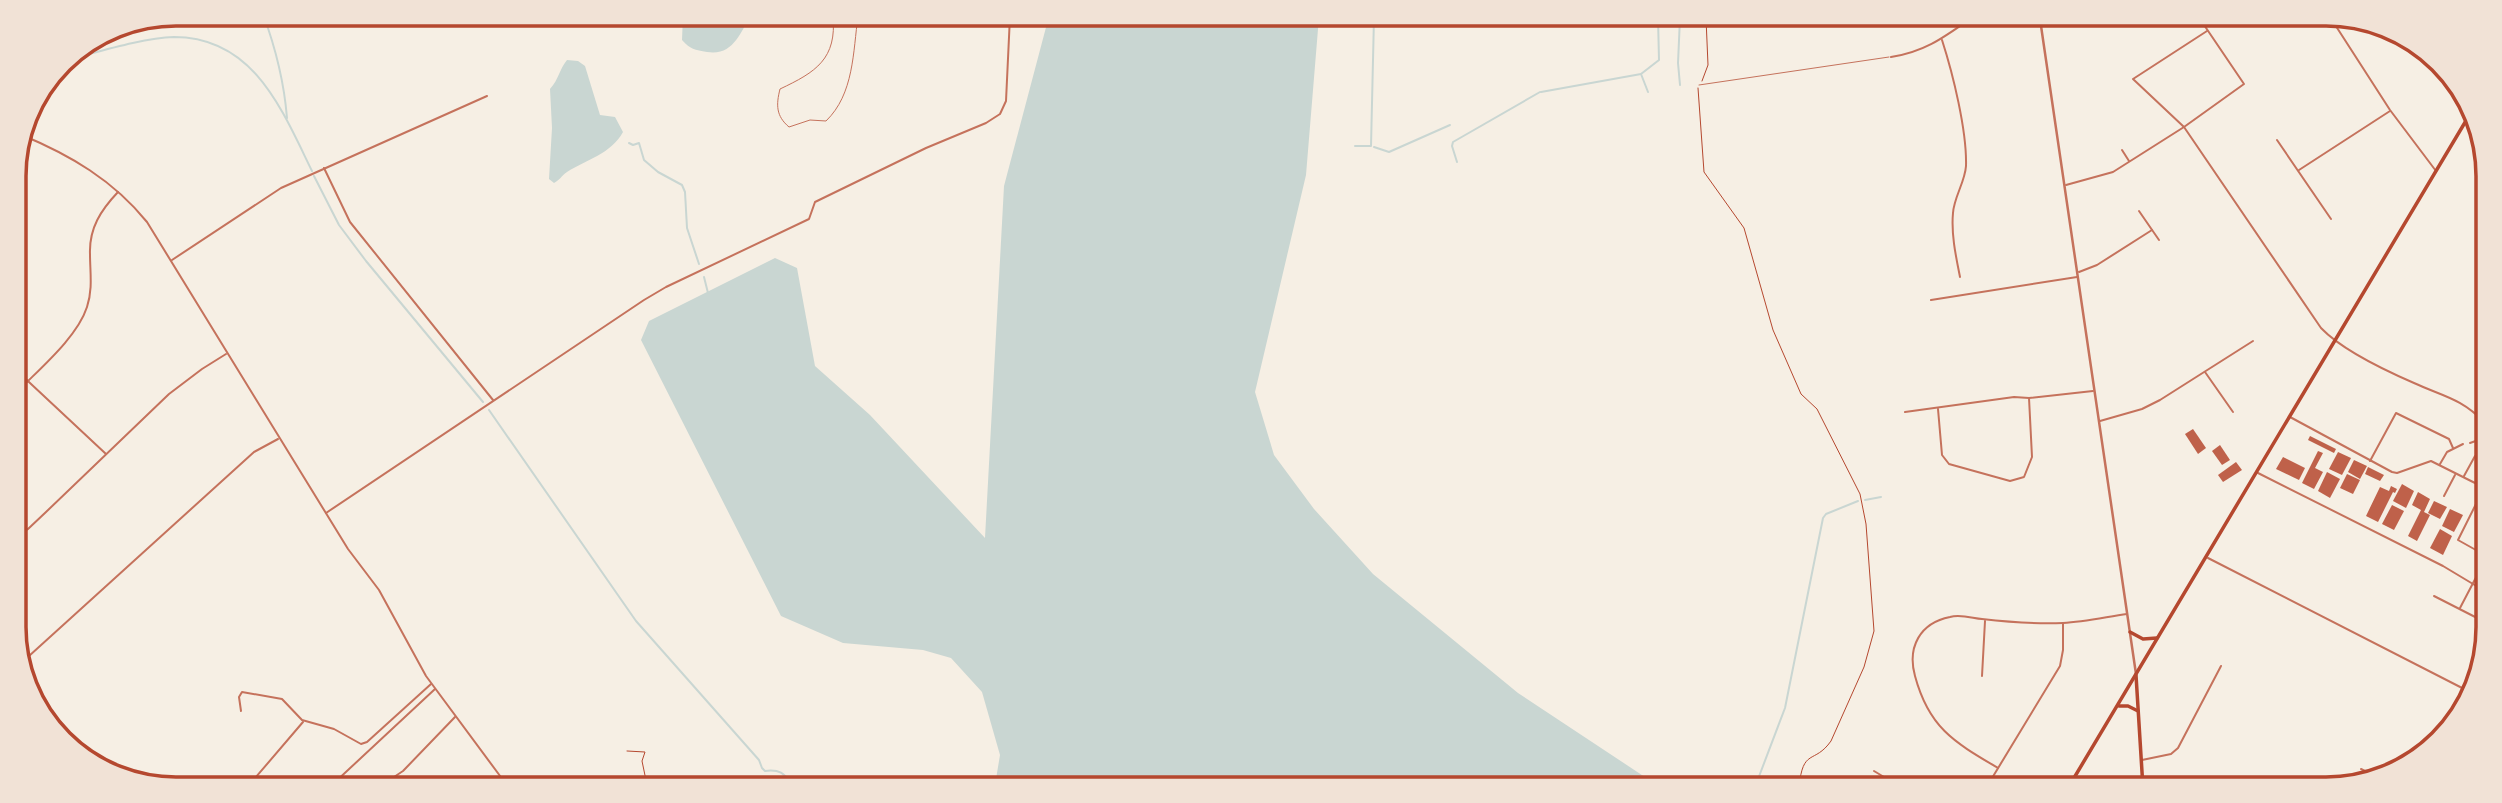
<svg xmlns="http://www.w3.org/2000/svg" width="2502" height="803" viewBox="0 0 2502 803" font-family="Lato,sans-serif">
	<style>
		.water { fill: #c9d6d2 }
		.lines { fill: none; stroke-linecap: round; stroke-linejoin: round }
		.stream { stroke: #c9d6d2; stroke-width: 2 }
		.building { fill: #bf614a }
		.path { stroke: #b5482f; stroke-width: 1 }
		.service { stroke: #c5725c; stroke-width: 1 }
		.minor { stroke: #c5725c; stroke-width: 2 }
		.tertiary { stroke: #c5725c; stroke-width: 2.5 }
		.secondary { stroke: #b5482f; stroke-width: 3.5 }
		.rim { fill: none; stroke: #b5482f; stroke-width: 3.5 }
	</style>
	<rect width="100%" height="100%" fill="#f6efe4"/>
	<!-- water -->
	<g class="water">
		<path d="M 683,15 L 752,15 C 739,33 734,56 707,52 C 695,50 690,49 682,40 Z"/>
		<polygon points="1049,16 1319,17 1306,175 1255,392 1274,455 1314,509 1373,574 1518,693 1660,787 995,785 1000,755 982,692 951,658 923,650 843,643 781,616 641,340 649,321 775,258 797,268 815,366 870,415 985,538 1004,186"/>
		<path d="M 567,60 L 578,61 L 585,66 L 600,115 L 615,117 L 623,132 C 611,154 586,160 567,172 C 561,176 560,180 554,183 L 549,179 L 552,128 L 550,89 C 559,79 559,70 567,60 Z"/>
	</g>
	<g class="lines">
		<!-- stream -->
		<g class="stream">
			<path d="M 263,14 C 276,49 284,81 287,118"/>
			<path d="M 62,61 C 95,53 141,38 174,37 C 254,37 282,110 312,171"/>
			<polyline points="1680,85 1678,63 1680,18"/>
			<polyline points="1541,92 1641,74"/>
			<polyline points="1648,92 1641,74 1659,60 1658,18"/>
			<polyline points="629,143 633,145 639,143 644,160 658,172 682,185 685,192 687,228 699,264"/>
			<polyline points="1355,146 1371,146 1374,17"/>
			<polyline points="1374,147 1389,152 1450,125"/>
			<polyline points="1457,162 1452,146 1453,142 1540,92"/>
			<polyline points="314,176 339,225 366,261 483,402"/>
			<polyline points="704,277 708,293"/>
			<path d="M 489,410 L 636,621 L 759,760 L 762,768 L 765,771 C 781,769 784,774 793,785"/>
			<polyline points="1865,500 1881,497"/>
			<polyline points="1755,787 1785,708 1823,518 1826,514 1858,501"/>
		</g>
	</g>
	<!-- building -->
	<g class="building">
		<polygon points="2193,429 2206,448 2198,454 2185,434"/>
		<polygon points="2310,436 2336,449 2334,453 2308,440"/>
		<polygon points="2220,445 2230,460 2222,465 2212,451"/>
		<polygon points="2318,451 2323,453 2315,468 2323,472 2314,489 2302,483"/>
		<polygon points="2338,452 2351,458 2342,475 2329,469"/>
		<polygon points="2283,457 2305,468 2299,480 2276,469"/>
		<polygon points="2354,460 2367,466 2360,479 2348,472"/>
		<polygon points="2236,462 2242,470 2223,482 2218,475"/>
		<polygon points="2368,467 2384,475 2380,481 2365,474"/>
		<polygon points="2327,472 2340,479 2330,498 2318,491"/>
		<polygon points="2347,474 2360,480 2353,494 2340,488"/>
		<polygon points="2402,484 2414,491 2406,508 2393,501"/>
		<polygon points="2391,486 2397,489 2395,493 2393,492 2378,522 2366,516 2380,487 2389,491"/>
		<polygon points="2418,492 2430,499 2424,512 2430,515 2417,541 2408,536 2421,510 2412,505"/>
		<polygon points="2434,501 2447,507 2440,519 2428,513"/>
		<polygon points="2392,505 2404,511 2394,530 2382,524"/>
		<polygon points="2450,509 2463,515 2454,532 2442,526"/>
		<polygon points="2440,529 2452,536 2443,555 2430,548"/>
	</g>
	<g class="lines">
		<!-- path -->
		<g class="path">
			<polyline points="1702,81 1708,65 1706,18"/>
			<path d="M 1698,88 L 1704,172 L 1744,228 L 1773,330 L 1801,394 L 1817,409 L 1860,494 L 1866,524 L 1874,631 L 1864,667 L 1831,741 C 1814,765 1803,747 1799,787"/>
			<polyline points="627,751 645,752 642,761 647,785"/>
		</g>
		<!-- service -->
		<g class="service">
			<path d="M 833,16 C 837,59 816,72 780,89 C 776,105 776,116 789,127 L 810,120 L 826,121 C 854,94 853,52 858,16"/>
			<polyline points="1699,85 1889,57"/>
		</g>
		<!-- minor -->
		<g class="minor">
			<polyline points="2332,20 2390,110 2436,171"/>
			<polyline points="2043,26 2070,22 2094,23"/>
			<path d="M 2207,31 L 2133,79 L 2184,127 L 2321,328 C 2343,351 2384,370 2414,383 C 2442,396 2461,398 2484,422"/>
			<path d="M 1942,40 C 1953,74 1967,131 1966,166 C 1965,182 1954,197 1953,213 C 1951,234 1956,257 1960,277"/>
			<path d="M 1891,57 C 1924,52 1943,38 1970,19"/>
			<path d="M 22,135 C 70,155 113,180 147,222 L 348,549 L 379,590 L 426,676 L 506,784"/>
			<polyline points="2277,140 2331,219"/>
			<polyline points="2122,150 2129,161"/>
			<polyline points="324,168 350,222 493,400"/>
			<polyline points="2299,170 2390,111"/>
			<polyline points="2066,185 2113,172 2184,127 2244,84 2200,19"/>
			<polyline points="2139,211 2159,240"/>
			<polyline points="172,260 281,188 487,96"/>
			<polyline points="2079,272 2097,265 2152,230"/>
			<polyline points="1931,300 2077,277"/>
			<polyline points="15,369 106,454"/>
			<polyline points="2205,372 2233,412"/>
			<path d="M 16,393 C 38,370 77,338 87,307 C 93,289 90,272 90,254 C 89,228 101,210 118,192"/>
			<polyline points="1938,409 1942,455 1949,464 2010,481 2024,477 2032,457 2029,398"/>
			<polyline points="1905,412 2014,397 2029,398 2093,391"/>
			<polyline points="2290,417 2392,472 2397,473 2431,461 2483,487"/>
			<polyline points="2100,421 2142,409 2160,400 2253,341"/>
			<polyline points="2470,443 2484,438"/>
			<polyline points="2370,461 2396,413 2449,439 2453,448"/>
			<polyline points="2440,464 2447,452 2463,444"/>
			<polyline points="2258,473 2443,566 2483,590"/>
			<polyline points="2464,476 2475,456"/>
			<polyline points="2444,496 2455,475"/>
			<polyline points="326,513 644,300 666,287 809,219 815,202 926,148 986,123 1000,114 1006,101 1010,16"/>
			<polyline points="16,535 28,529 46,512 169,394 202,369 226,354"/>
			<polyline points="2483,554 2458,540 2483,490"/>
			<polyline points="2208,558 2468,691"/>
			<polyline points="2434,596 2483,621"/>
			<polyline points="2460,608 2483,564"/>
			<polyline points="19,661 29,656 254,452 278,439"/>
			<polyline points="1982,676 1985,621"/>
			<polyline points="241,711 239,697 242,692 282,699 302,720 334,729 361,744 367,742 431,684"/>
			<polyline points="2142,760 2171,754 2178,748 2221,666"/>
			<path d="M 1998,768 C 1954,742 1929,728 1915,676 C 1907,647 1920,623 1950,617 C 1960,614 1972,618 1982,619 C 2008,622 2037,624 2063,623 C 2084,622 2106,617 2127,614"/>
			<polyline points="2361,769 2373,775"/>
			<polyline points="1874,771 1894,783 1892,788"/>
			<polyline points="391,779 403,771 455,717"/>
			<polyline points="250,784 303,722"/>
			<polyline points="333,784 435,689"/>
			<polyline points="1986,788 2060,666 2063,650 2063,624"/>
		</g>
		<!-- tertiary -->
		<polyline class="tertiary" points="2040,19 2136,674"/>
		<!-- secondary -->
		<g class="secondary">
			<polyline points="2130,632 2143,639 2157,638"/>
			<polyline points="2136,675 2143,788"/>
			<polyline points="2119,706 2128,706 2138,711"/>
			<polyline points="2068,788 2470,114"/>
		</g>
	</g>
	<!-- crop -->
	<path d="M0 0H2502V803H0ZM176 26H2326A150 150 0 0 1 2476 176V627A150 150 0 0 1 2326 777H176A150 150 0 0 1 26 627V176A150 150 0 0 1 176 26Z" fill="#f1e2d6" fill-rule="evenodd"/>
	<path class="rim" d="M176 26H2326A150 150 0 0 1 2476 176V627A150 150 0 0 1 2326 777H176A150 150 0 0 1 26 627V176A150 150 0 0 1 176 26Z"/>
</svg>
